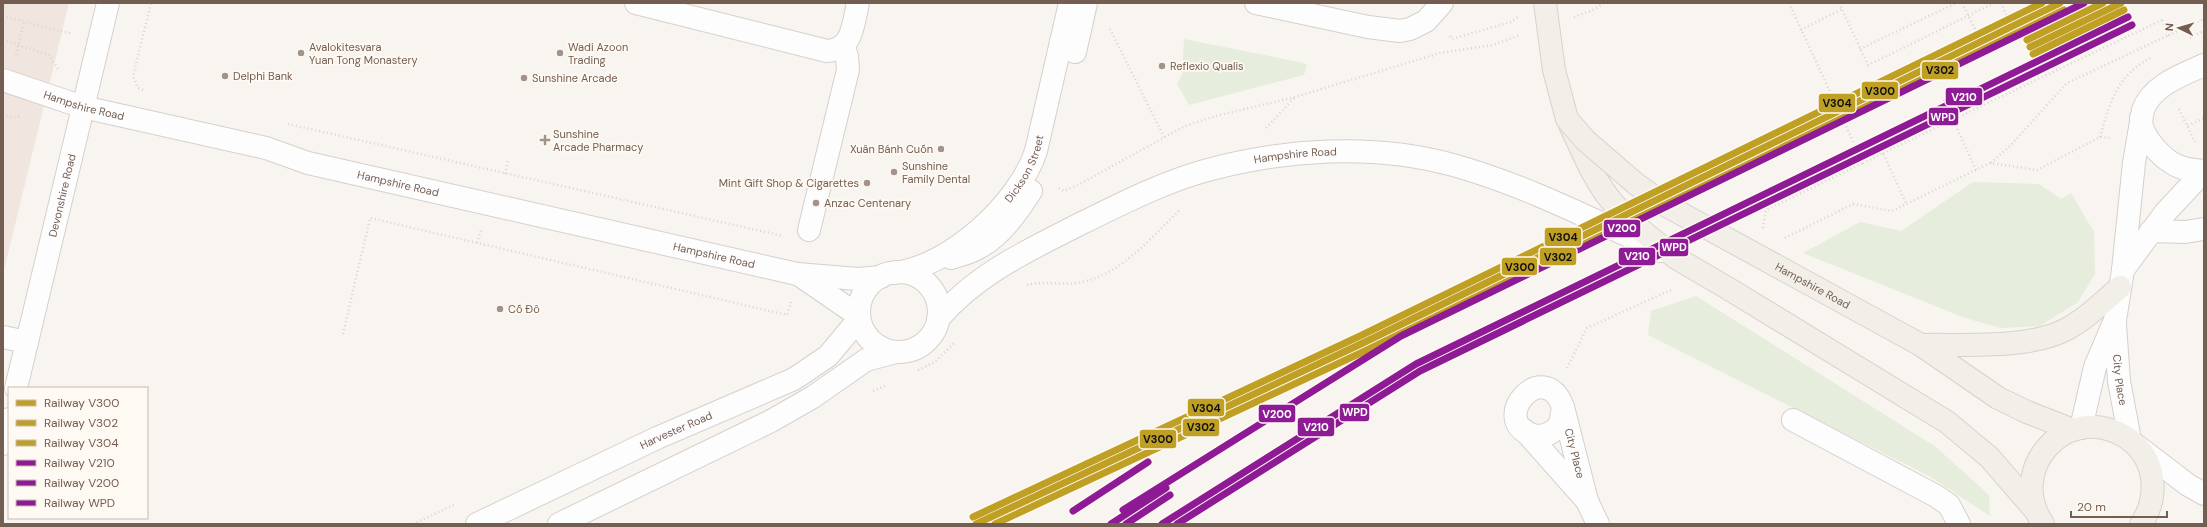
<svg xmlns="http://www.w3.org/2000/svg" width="2207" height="527" viewBox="0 0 2207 527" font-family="'DM Sans',sans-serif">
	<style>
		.commercial { fill: #f1e5df }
		.green { fill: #e6eddc }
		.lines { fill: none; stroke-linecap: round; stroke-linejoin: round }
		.minor-casing { stroke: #d5d0cb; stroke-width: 24 }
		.major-casing { stroke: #d9d1cd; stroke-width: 24 }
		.path { stroke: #dad4d0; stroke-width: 2.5; stroke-dasharray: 1 3; stroke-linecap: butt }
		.minor { stroke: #fefdfd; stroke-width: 22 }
		.major { stroke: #f2eee8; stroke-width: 22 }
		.major-bridge-casing { stroke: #d9d1cd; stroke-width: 24; stroke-linecap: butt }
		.path-bridge { stroke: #dad4d0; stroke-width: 2.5; stroke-dasharray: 1 3; stroke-linecap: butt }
		.major-bridge { stroke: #f2eee8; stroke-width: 22 }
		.rail-1-casing { stroke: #fef9f2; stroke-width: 10 }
		.rail-2-casing { stroke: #fef9f2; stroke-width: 10 }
		.rail-3-casing { stroke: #fef9f2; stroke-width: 10 }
		.rail-4-casing { stroke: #fef9f2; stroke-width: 10 }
		.rail-5-casing { stroke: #fef9f2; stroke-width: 10 }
		.rail-6-casing { stroke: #fef9f2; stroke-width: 10 }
		.rail-1 { stroke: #bfa024; stroke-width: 7 }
		.rail-2 { stroke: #bfa024; stroke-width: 7 }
		.rail-3 { stroke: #bfa024; stroke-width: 7 }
		.rail-4 { stroke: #8f1a95; stroke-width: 7 }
		.rail-5 { stroke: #8f1a95; stroke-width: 7 }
		.rail-6 { stroke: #8f1a95; stroke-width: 7 }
		.poi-dot { fill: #a29289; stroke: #fef9f2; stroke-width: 1.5 }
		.labels { text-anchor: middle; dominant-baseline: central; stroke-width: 3.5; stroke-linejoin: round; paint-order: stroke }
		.poi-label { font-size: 11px; fill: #745d51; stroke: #fef9f2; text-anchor: start }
		.street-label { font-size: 11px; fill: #745d51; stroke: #fef9f2 }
		.line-badge { stroke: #fef9f2; stroke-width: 1.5 }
		.badge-label { font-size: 11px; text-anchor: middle; font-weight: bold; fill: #fff }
		.pale-badge-label { font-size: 11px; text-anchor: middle; font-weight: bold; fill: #111 }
	</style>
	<rect width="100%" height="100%" fill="#f8f4f0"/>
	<!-- commercial -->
	<polygon class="commercial" points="3,3 69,3 3,274"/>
	<!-- green -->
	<g class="green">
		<polygon points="1184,39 1304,63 1307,65 1304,75 1189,105 1177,84 1182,74"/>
		<polygon points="1973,182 2039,184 2061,199 2071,193 2094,232 2095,274 2078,302 2040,326 2001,328 1965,318 1803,253 1860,222 1901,231"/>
		<polygon points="1696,296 1936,447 1989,495 1990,516 1929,476 1648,335 1651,311"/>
	</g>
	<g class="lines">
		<!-- minor casing -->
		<g class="minor-casing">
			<g id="minor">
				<path d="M 636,3 L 827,51 C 853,50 853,24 858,3"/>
				<polyline points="1256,3 1368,27 1400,31 1410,29 1426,21 1442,3"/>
				<polyline points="1075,52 1086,3"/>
				<path id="s1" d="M 3,80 L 83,107 L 266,148 L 308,163 L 797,274 L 858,279 L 881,277"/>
				<path d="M 2141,118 C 2140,134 2159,155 2172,163 C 2181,169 2192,170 2203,171"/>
				<polyline points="809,230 848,70 847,56 843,47"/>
				<polyline points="2151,231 2185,232 2204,229"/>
				<path d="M 951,258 C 960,255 970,253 978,248 C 1000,237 1018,212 1031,191"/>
				<polyline points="2123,270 2165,213 2204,171"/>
				<circle cx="899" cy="312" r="40"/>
				<path id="s2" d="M 894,273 C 950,267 1019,203 1036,151 L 1070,3"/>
				<polyline points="798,274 859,316"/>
				<path id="s3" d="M 938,319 C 977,273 1031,249 1084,222 C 1123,203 1162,183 1204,171 C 1282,149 1374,143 1453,165 C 1525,185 1593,220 1661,251"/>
				<path id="s4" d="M 2115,325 L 2119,381 L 2130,440"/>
				<polyline points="3,337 27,342"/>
				<path id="s5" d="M 16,388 L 108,3"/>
				<path id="s6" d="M 1563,407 L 1560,424 C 1553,433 1544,438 1533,435 C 1487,421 1544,355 1563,407 L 1587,501"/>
				<polyline points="1793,420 1936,496 1949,505 1959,524"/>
				<path d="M 2081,428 L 2095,367 L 2115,320 L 2123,270 L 2134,163 L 2143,110 C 2152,85 2182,75 2204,65"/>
				<polyline points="1524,430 1587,501 1598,524"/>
				<polyline points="3,444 9,419"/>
				<polyline points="2137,446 2188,485 2204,494"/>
				<path id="s7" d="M 477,524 L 657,438 L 794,379 L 828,356 L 859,319"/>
				<polyline points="559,524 771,421 813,397 866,360 896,352"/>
			</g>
		</g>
		<!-- major casing -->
		<g class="major-casing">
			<g id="major">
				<path d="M 1570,125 C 1583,152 1594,181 1613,203 C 1631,224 1655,241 1676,258"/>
				<path id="s8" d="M 1775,265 L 1921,345 L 1998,398 L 2027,412 L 2073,430"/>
				<polyline points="1729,289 1947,422 1989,457 2035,510"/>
				<path d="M 1921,345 C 1963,344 2028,349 2065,330 C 2086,319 2103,302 2120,287"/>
				<path d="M 2043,524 C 2006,469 2066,402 2124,436 C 2137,444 2147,457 2151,472 C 2155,491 2152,508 2141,524"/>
			</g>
		</g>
		<!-- path -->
		<g class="path">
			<polyline points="1789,3 1863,163 1883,153 1906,203"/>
			<polyline points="1839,3 1868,65 1893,53"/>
			<polyline points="1962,3 1977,33"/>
			<polyline points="2001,3 2007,17"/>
			<polyline points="3,16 72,34"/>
			<polyline points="1574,17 1593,10 1604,3"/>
			<polyline points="2162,20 2169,35 2204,19"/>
			<polyline points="1110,29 1164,137"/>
			<polyline points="1801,30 1842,9"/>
			<polyline points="1450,36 1452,39 1511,22 1518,17"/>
			<polyline points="2190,38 2204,31"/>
			<polyline points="3,40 49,55 58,69"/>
			<polyline points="1860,49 1956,3"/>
			<polyline points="16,55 24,22"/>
			<polyline points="143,90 138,88 133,76 151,3"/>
			<polyline points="1944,100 1976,170"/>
			<polyline points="2179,109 2195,142"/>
			<polyline points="3,114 13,118 22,116"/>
			<polyline points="288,124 783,236"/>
			<polyline points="2188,126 2204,118"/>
			<polyline points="1266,128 1295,97"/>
			<path d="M 2100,137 C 2110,102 2117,75 2152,57"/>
			<polyline points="1991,163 2010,146 2067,83 2169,35"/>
			<polyline points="505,174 508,160"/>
			<polyline points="1059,188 1064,191 1078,185 1185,126 1216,116 1295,97 1440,53 1493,45 1520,35"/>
			<polyline points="1763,228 1766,210 1863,163"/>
			<polyline points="1785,238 1853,204 1892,211 1990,163 2037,170 2100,137 2110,138"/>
			<polyline points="477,243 481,230"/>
			<path d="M 1027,285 C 1043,281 1060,285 1076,283 C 1120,277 1150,238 1180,210"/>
			<polyline points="343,334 370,218 787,315 791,302"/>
			<polyline points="1567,368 1587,328 1673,289"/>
			<polyline points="918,370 935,362 955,342"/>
			<polyline points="873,391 887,385"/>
			<polyline points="413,524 456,504"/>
		</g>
		<!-- minor -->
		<use href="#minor" class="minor"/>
		<!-- major -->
		<use href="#major" class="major"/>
		<!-- major-bridge casing -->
		<g class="major-bridge-casing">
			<g id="major-bridge">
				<polyline points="1545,3 1554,70 1567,119 1585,140 1636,184 1667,206 1775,265"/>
				<polyline points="1676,258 1729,289"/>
			</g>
		</g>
		<!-- path-bridge -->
		<g class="path-bridge">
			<polyline points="1893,53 1994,3"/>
			<polyline points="1883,153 2162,20"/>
		</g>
		<!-- major-bridge -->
		<use href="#major-bridge" class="major-bridge"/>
		<!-- rail-1 casing -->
		<g class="rail-1-casing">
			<g id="rail-1">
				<polyline points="2030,47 2121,3"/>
				<polyline points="976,524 1363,343 2060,3"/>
			</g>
		</g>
		<!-- rail-2 casing -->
		<g class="rail-2-casing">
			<g id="rail-2">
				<polyline points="2033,54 2124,10"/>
				<polyline points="995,524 1367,350 2064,10"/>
			</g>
		</g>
		<!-- rail-3 casing -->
		<g class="rail-3-casing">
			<g id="rail-3">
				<polyline points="2027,40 2103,3"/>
				<polyline points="973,517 1360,336 2042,3"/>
			</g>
		</g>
		<!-- rail-4 casing -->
		<g class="rail-4-casing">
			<g id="rail-4">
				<polyline points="1111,524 1166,488"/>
				<polyline points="1162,524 1416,364 2128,17"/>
			</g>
		</g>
		<!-- rail-5 casing -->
		<g class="rail-5-casing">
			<g id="rail-5">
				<polyline points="1123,510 1401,336 2084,3"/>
				<polyline points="1073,511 1148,462"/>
			</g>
		</g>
		<!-- rail-6 casing -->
		<g class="rail-6-casing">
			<g id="rail-6">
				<polyline points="1126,524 1170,495"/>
				<polyline points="1177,524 1420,371 2132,25"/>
			</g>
		</g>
		<!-- rail-1 -->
		<use href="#rail-1" class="rail-1"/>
		<!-- rail-2 -->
		<use href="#rail-2" class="rail-2"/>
		<!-- rail-3 -->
		<use href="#rail-3" class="rail-3"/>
		<!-- rail-4 -->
		<use href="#rail-4" class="rail-4"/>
		<!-- rail-5 -->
		<use href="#rail-5" class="rail-5"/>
		<!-- rail-6 -->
		<use href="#rail-6" class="rail-6"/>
	</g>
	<!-- markers -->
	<g class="poi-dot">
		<circle cx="301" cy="53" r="4"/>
		<circle cx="560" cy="53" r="4"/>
		<circle cx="1162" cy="66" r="4"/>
		<circle cx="225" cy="76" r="4"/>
		<circle cx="524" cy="78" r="4"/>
		<path d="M543 134h4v4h4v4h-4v4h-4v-4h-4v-4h4z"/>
		<circle cx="941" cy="149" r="4"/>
		<circle cx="894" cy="172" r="4"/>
		<circle cx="867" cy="183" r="4"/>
		<circle cx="816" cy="203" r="4"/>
		<circle cx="500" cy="309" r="4"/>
	</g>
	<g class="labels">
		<!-- poi labels -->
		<g class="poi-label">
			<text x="309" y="47">Avalokitesvara<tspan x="309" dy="13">Yuan Tong Monastery</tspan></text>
			<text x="568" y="47">Wadi Azoon<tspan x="568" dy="13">Trading</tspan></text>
			<text x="1170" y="66">Reflexio Qualis</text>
			<text x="233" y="76">Delphi Bank</text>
			<text x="532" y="78">Sunshine Arcade</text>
			<text x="553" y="134">Sunshine<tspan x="553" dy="13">Arcade Pharmacy</tspan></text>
			<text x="933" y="149" text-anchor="end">Xuân Bánh Cuốn</text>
			<text x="902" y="166">Sunshine<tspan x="902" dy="13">Family Dental</tspan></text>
			<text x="859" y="183" text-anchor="end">Mint Gift Shop &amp; Cigarettes</text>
			<text x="824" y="203">Anzac Centenary</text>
			<text x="508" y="309">Cố Đô</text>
		</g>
		<!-- street labels -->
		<g class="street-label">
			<text stroke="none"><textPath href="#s1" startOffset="85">Hampshire Road</textPath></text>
			<text stroke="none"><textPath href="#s3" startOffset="400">Hampshire Road</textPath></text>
			<text stroke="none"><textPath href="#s2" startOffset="174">Dickson Street</textPath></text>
			<text stroke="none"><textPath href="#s1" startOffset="409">Hampshire Road</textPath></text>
			<text stroke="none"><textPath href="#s5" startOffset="198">Devonshire Road</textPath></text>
			<text stroke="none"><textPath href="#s1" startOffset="733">Hampshire Road</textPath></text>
			<text stroke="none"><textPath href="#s8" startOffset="43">Hampshire Road</textPath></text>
			<text stroke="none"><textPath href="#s4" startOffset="55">City Place</textPath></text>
			<text stroke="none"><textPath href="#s7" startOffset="220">Harvester Road</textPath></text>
			<text stroke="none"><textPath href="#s6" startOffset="197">City Place</textPath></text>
		</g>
	</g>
	<g class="line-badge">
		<rect x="1921" y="61" width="38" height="19" rx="4" fill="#bfa024"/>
		<rect x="1861" y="81" width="38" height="19" rx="4" fill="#bfa024"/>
		<rect x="1945" y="87" width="38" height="19" rx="4" fill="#8f1a95"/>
		<rect x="1818" y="93" width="38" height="20" rx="4" fill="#bfa024"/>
		<rect x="1928" y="107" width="31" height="19" rx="4" fill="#8f1a95"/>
		<rect x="1603" y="219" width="38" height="19" rx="4" fill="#8f1a95"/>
		<rect x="1544" y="227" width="38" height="20" rx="4" fill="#bfa024"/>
		<rect x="1659" y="238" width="30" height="19" rx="4" fill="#8f1a95"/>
		<rect x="1618" y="247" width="38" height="19" rx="4" fill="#8f1a95"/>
		<rect x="1539" y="247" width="38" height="19" rx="4" fill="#bfa024"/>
		<rect x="1501" y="257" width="37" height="19" rx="4" fill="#bfa024"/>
		<rect x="1187" y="398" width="38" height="19" rx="4" fill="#bfa024"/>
		<rect x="1339" y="403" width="31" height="19" rx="4" fill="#8f1a95"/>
		<rect x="1258" y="404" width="38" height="19" rx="4" fill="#8f1a95"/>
		<rect x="1297" y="417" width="38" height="20" rx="4" fill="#8f1a95"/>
		<rect x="1182" y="418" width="38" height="19" rx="4" fill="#bfa024"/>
		<rect x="1139" y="429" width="38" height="20" rx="4" fill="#bfa024"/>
	</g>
	<g class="badge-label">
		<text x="1964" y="101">V210</text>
		<text x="1943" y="121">WPD</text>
		<text x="1622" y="232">V200</text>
		<text x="1674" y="251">WPD</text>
		<text x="1637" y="260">V210</text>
		<text x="1355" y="416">WPD</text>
		<text x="1277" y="418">V200</text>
		<text x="1316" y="431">V210</text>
	</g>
	<g class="pale-badge-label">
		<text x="1940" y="74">V302</text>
		<text x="1880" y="95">V300</text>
		<text x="1837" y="107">V304</text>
		<text x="1563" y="241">V304</text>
		<text x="1558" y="261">V302</text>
		<text x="1520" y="271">V300</text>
		<text x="1206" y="412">V304</text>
		<text x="1201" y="431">V302</text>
		<text x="1158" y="443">V300</text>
	</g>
	<!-- border -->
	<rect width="2207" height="527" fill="none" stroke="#745d51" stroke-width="8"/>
	<!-- legend -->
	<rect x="8" y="387" width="140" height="132" fill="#fef9f2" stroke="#c7bbb2"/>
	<rect x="16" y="400" width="20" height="6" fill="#bfa024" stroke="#c7bbb2"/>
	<text x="44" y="407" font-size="12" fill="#745d51">Railway V300</text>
	<rect x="16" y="420" width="20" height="6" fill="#bfa024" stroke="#c7bbb2"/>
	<text x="44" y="427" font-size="12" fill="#745d51">Railway V302</text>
	<rect x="16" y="440" width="20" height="6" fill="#bfa024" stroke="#c7bbb2"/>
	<text x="44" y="447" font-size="12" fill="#745d51">Railway V304</text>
	<rect x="16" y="460" width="20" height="6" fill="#8f1a95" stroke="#c7bbb2"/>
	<text x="44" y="467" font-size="12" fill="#745d51">Railway V210</text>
	<rect x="16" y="480" width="20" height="6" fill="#8f1a95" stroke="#c7bbb2"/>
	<text x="44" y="487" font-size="12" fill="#745d51">Railway V200</text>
	<rect x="16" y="500" width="20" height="6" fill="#8f1a95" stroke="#c7bbb2"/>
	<text x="44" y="507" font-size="12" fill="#745d51">Railway WPD</text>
	<!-- north arrow -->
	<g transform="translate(2179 28) rotate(275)" stroke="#fef9f2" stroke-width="3" paint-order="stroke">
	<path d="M0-3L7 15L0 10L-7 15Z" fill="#745d51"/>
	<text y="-6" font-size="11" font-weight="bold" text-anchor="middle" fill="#745d51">N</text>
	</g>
	<!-- scale -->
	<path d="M2071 511v6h96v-6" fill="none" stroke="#745d51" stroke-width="2"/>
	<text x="2077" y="511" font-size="12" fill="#745d51" stroke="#fef9f2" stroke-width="3" paint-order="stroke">20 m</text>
</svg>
